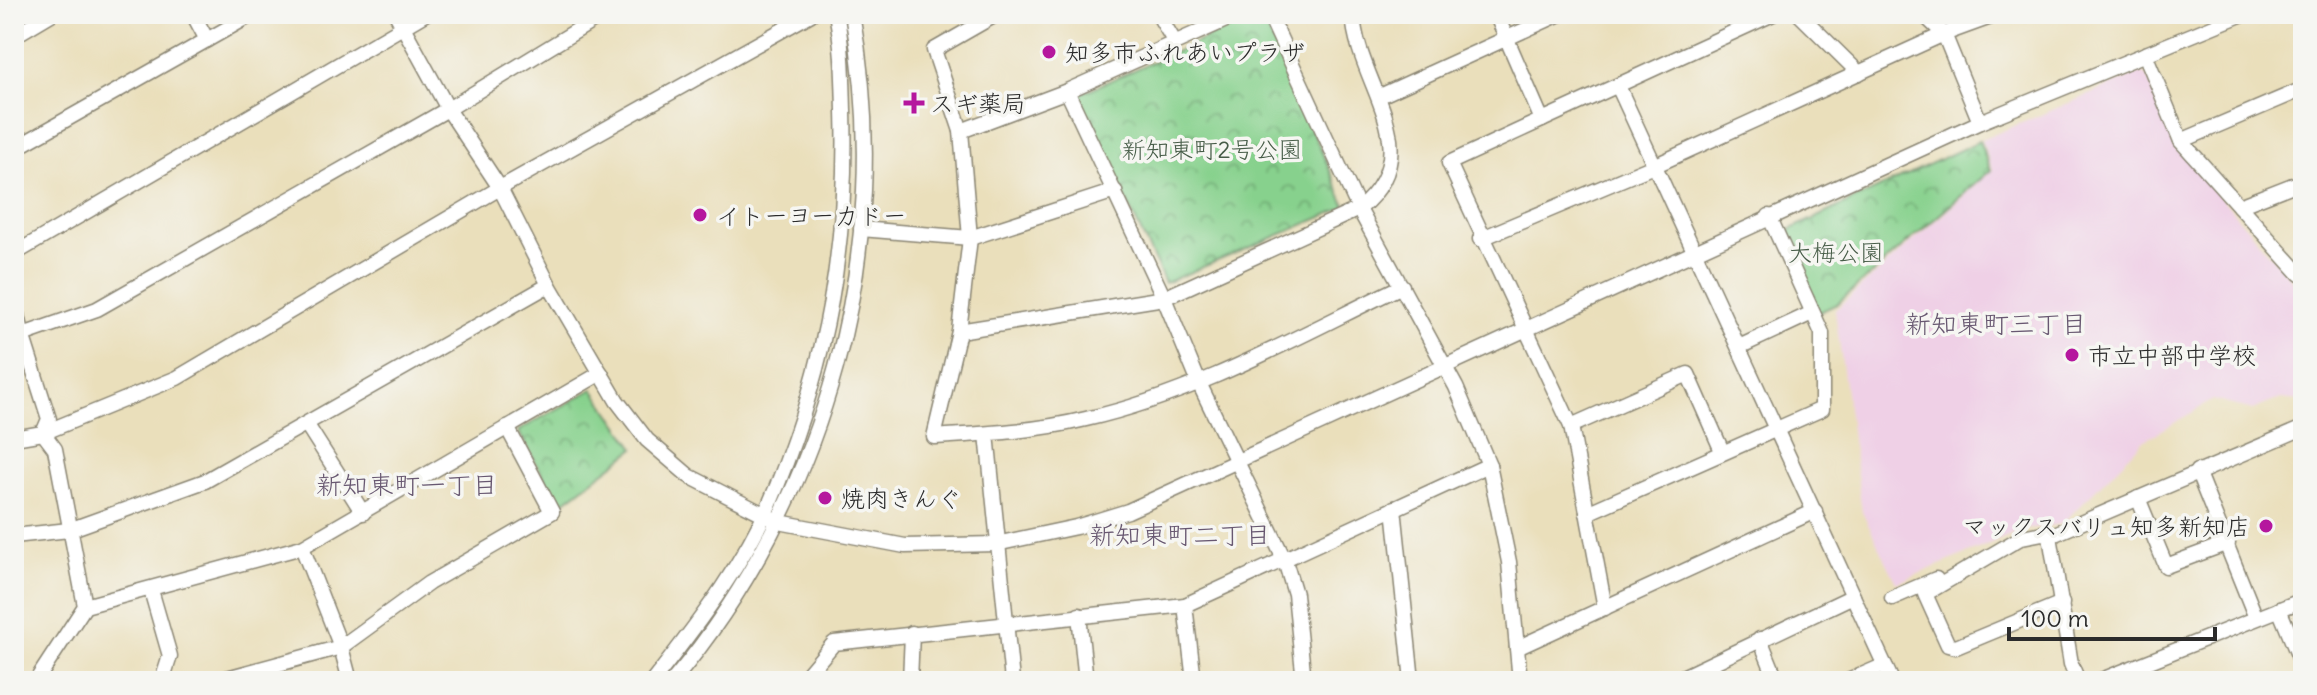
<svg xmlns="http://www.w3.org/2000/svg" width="2317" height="695" viewBox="0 0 2317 695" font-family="Delius,'Klee One',sans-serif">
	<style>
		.built { fill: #efd0e6 }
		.park { fill: url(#park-crowns); stroke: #597e5c; stroke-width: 2 }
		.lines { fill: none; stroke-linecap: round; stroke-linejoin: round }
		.minor-casing { stroke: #8a8573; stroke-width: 17 }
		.minor { stroke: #fff; stroke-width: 14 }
		.poi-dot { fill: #b5179e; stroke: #f6f6f2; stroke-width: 3 }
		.labels { text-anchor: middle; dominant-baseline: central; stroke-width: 7; stroke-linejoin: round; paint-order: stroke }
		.poi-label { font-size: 24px; fill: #2b2b2b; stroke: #f6f6f2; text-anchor: start }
		.park-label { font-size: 24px; fill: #475d48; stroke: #f6f6f2 }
		.neighbourhood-label { font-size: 26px; fill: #685871; stroke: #f6f6f2 }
	</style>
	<defs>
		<pattern id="park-crowns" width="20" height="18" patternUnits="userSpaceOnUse" patternTransform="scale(2)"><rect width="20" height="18" fill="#87d18d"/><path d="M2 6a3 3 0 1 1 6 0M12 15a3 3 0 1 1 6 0" fill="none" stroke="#6faa73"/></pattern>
	</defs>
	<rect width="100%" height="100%" fill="#f6f6f2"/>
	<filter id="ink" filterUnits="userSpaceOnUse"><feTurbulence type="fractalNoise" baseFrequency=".0125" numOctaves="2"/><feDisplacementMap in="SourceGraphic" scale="16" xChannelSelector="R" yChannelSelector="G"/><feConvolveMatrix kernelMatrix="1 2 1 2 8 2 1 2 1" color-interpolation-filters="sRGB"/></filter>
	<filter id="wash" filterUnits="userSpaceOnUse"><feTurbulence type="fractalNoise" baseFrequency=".006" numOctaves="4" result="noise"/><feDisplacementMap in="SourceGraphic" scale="32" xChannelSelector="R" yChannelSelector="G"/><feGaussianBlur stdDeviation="1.8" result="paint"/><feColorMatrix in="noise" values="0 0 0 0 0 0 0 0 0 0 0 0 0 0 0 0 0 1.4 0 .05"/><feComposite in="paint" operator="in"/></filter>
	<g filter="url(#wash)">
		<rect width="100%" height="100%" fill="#eadfbb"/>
		<!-- built -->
		<polygon class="built" points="2141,73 2147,76 2176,145 2295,284 2303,282 2303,401 2280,399 2252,410 2213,400 2142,442 2062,524 2025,529 1897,583 1862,512 1835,310 1993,170 1981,140"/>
		<!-- park -->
		<g class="park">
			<polygon points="1261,14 1346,207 1165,283 1077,95"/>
			<polygon points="1979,141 1991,170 1837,304 1818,313 1783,233"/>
			<polygon points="593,389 635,448 560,505 518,431"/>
		</g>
	</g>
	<g filter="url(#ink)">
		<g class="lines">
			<!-- minor casing -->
			<g class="minor-casing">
				<g id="minor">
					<polyline points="193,14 207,40"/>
					<polyline points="396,14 448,109 500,188 549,285 617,401 647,440 689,476 779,522 905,546 996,544 1076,527 1128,511 1980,122 2243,14"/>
					<path d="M 997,14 L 934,50 L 961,131 L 970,238 L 959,331 L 934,437 C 985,434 1037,431 1086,419 C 1197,394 1300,335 1402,286"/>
					<polyline points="1158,14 1174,41"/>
					<polyline points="1269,14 1359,209 1456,387 1489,465 1509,562 1520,681"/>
					<polyline points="1496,14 1542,120 1773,14"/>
					<polyline points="1799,14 1859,73"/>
					<polyline points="1923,14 1944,34 1980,122"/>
					<polyline points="14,36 51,14"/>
					<polyline points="2145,54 2181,141 2300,274 2303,273"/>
					<polyline points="1618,86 1892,681"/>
					<polyline points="1067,91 1164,298 1199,383 1285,561 1295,594 1304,681"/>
					<polyline points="1380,96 1560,14"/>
					<polyline points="1542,120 1449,163 1571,426 1605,608"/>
					<polyline points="961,131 1067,91 1239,14"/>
					<polyline points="2181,141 2303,89"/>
					<polyline points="14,149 253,14"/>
					<polyline points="2239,206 2303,181"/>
					<polyline points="861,229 970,238 1115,191"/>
					<polyline points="1480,239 1656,165 1944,34 1999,14"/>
					<polyline points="14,254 425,14"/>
					<polyline points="14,297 23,337 49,419 43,433"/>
					<path d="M 959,331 L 1164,298 L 1359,209 C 1432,149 1356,84 1353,14"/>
					<polyline points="14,338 97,309 448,109 604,14"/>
					<polyline points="1739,347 1812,313"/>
					<polyline points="307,425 363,513"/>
					<polyline points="1571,426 1688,374 1722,451"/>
					<polyline points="987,434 1012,681"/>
					<polyline points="14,438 43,433 177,378 500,188 811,14"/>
					<polyline points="2197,471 2256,618"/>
					<polyline points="2138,498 2166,566 2228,543"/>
					<polyline points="1394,508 1412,681"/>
					<polyline points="1587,513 1822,409 1822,333 1769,216"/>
					<polyline points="14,536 69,530 205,481 549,285"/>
					<polyline points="2050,536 2071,664 2078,681"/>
					<polyline points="302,547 341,647 350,681"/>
					<polyline points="151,590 170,656 162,681"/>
					<polyline points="1892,598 1936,579"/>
					<polyline points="2062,603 1956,647 1948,645 1925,594 2022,537 2048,532 2050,536 2303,428"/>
					<polyline points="1185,605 1194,681"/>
					<polyline points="85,606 302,547 601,373"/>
					<polyline points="2279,609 2303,667"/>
					<polyline points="1079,615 1086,681"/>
					<polyline points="1760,639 1777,681"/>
					<polyline points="1517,648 1815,511"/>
					<polyline points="36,681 85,606 55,449 43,433"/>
					<polyline points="216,681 341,647 429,583 552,512 507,427"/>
					<path d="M 653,681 C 700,621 749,557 777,486 C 827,362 848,244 844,111 C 843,78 843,46 836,14"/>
					<path d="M 673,681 C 825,500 896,248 852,14"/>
					<polyline points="802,681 834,643 1185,605 1489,465"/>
					<polyline points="910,681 912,633"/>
					<polyline points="1674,681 1853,596"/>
					<polyline points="1848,681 1885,665"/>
					<polyline points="2099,681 2303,600"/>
				</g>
			</g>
			<!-- minor -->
			<use href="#minor" class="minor"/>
		</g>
	</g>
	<!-- markers -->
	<g class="poi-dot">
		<circle cx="1049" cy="52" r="8"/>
		<path d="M910 91h8v8h8v8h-8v8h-8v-8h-8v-8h8z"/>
		<circle cx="700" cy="215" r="8"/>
		<circle cx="2072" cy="355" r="8"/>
		<circle cx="825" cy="498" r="8"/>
		<circle cx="2266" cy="526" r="8"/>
	</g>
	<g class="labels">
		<!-- poi labels -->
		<g class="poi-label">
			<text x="1065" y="52">知多市ふれあいプラザ</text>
			<text x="930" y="103">スギ薬局</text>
			<text x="716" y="215">イトーヨーカドー</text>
			<text x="2088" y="355">市立中部中学校</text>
			<text x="841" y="498">焼肉きんぐ</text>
			<text x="2250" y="526" text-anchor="end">マックスバリュ知多新知店</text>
		</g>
		<!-- park labels -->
		<g class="park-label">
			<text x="1212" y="149">新知東町2号公園</text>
			<text x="1836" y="252">大梅公園</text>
		</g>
		<!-- neighbourhood labels -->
		<g class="neighbourhood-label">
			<text x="1996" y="323">新知東町三丁目</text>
			<text x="407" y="484">新知東町一丁目</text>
			<text x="1180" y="534">新知東町二丁目</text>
		</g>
	</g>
	<!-- margin -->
	<rect width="2317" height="695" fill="none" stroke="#f6f6f2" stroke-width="48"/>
	<!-- scale -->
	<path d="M2009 627v12h206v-12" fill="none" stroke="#2b2b2b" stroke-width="4"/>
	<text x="2021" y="627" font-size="24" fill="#2b2b2b" stroke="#f6f6f2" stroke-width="6" paint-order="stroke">100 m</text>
</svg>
